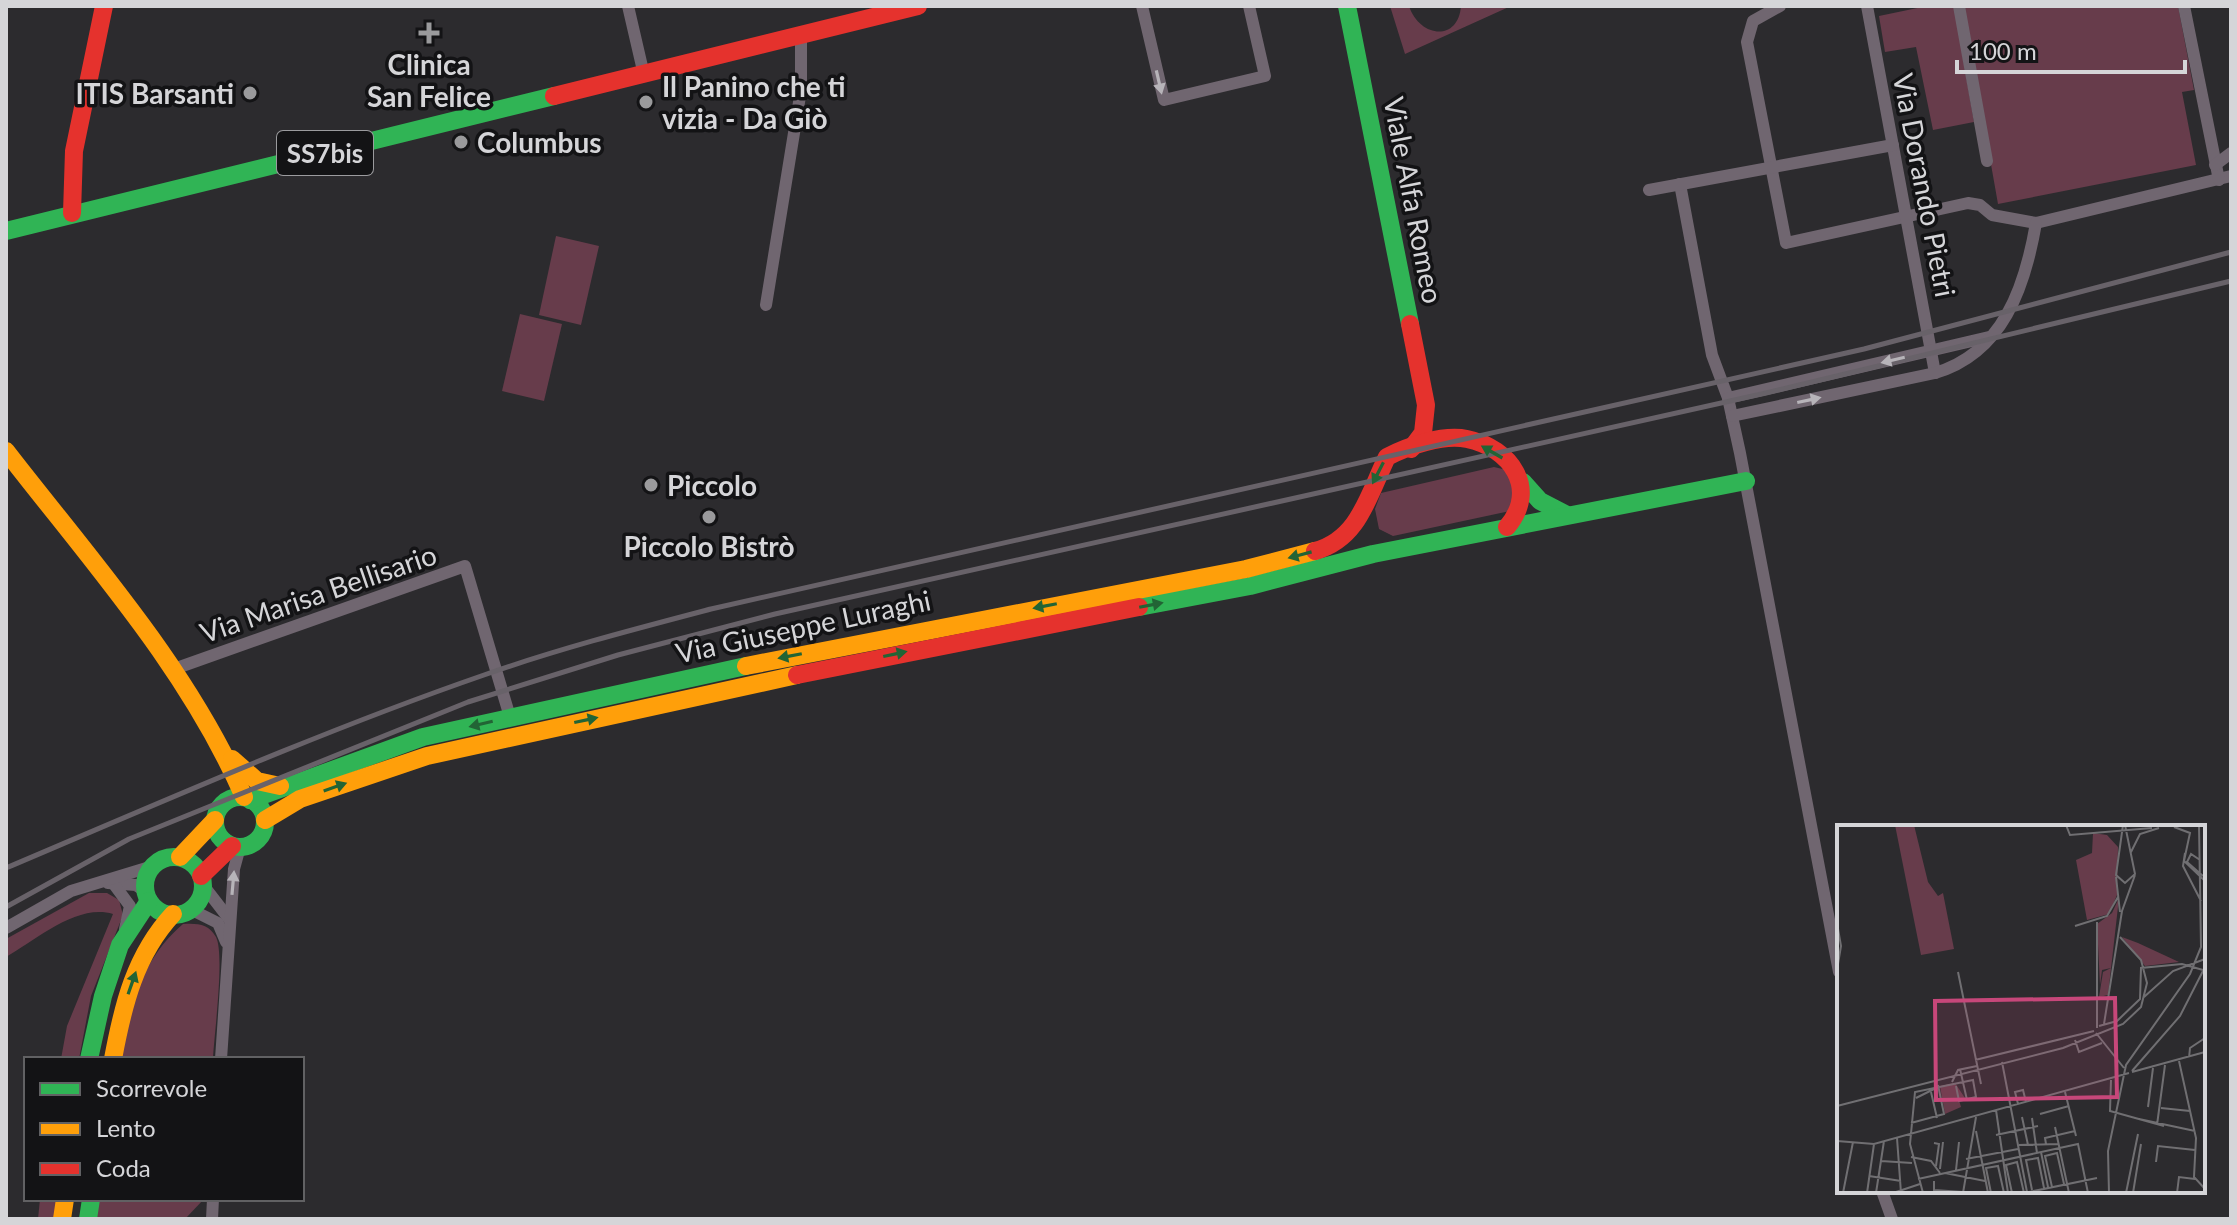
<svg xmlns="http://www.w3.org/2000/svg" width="2237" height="1225" viewBox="0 0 2237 1225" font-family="Lato,sans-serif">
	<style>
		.green { fill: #673c4b }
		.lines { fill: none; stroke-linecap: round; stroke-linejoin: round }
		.street { stroke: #706670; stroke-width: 12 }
		.fast { stroke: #30b455; stroke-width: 18 }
		.slow { stroke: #ff9f0a; stroke-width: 18 }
		.jam { stroke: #e5322d; stroke-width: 18 }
		.rail { stroke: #686269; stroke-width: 5 }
		.oneway { fill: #b7b4b9 }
		.oneway2 { fill: #226435 }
		.poi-dot { fill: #9a9a9c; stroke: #131315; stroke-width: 3 }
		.labels { text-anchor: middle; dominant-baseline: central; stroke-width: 7; stroke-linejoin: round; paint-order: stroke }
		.shield { fill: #131315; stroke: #9b9b9e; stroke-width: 2 }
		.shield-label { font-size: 26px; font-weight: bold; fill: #d5d5d8 }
		.poi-label { font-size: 28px; font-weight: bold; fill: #d5d5d8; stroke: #131315; text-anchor: start }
		.street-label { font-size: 28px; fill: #d5d5d8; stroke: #131315 }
		.inset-road { fill: none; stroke: #706f72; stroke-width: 2 }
		.view { fill: #c7477a; fill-opacity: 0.15; stroke: #c7477a; stroke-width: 4 }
		.inset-edge { fill: none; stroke: #d5d5d8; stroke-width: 4 }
	</style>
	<rect width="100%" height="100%" fill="#2c2b2e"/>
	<!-- green -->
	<g class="green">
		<path d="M 1390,6 L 1409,6 C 1419,37 1458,43 1461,6 L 1511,6 L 1405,54 Z"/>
		<polygon points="1927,6 1954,6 1974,122 1933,130 1916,47 1885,52 1879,16"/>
		<polygon points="1963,6 2178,6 2194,90 2182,92 2196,165 1998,204"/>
		<polygon points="556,236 599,246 581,325 539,315"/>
		<polygon points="520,314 562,324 544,401 502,391"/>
		<polygon points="1494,467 1511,471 1516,499 1510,511 1393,536 1379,529 1375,509 1381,493"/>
		<path d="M 89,893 L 107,893 L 119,900 L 123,915 L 91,996 L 79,1059 L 61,1059 L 67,1026 L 113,914 C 77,903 36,940 6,957 L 6,939 Z"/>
		<path d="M 183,924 C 197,923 209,924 216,937 C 225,955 214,1035 213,1059 L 119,1059 C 127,1008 143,958 183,924 Z"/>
		<polygon points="40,1199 57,1199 54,1219 38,1219"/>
		<polygon points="98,1199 204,1199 185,1219 95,1219"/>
	</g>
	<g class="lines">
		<!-- street -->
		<g class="street">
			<polyline points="628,6 644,75"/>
			<polyline points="1142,6 1164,100 1265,76 1249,6"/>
			<polyline points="1780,6 1753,21 1747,42 1786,243 1968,203 1980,205 1992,215 2036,223 2231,176"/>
			<polyline points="1867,6 1935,373"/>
			<polyline points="1959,6 1987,161"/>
			<polyline points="2184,6 2219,180"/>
			<polyline points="2215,165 2231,153"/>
			<polyline points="1680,184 1712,355 1728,398 1740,453 1839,972"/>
			<polyline points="1649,190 1893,145"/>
			<polyline points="766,305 801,90 801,34"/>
			<polyline points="1728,398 1989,337"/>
			<path d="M 1732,416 L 1935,373 C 2003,353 2025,287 2036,223"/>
			<polyline points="174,669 465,566 510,717"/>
			<polyline points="108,883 136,885 146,892"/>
			<polyline points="113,883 130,906 125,929"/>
			<polyline points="203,885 230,920"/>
			<polyline points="190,909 218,923 226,942"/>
			<polyline points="6,928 71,891 153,866"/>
			<polyline points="221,1059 234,869 240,847"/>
			<polyline points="1882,1191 1892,1219"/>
			<polyline points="212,1219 213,1199"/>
		</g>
		<!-- fast -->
		<g class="fast">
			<polyline points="1347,6 1410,324"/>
			<polyline points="6,231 554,96"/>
			<polyline points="1523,482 1540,501 1567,515"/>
			<polyline points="1139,607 1250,586 1373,554 1746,481"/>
			<circle cx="240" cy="822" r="25"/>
			<polyline points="250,800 423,737 746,666"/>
			<circle cx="174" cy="886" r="29"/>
			<polyline points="89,1059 103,996 120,945 149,901"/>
			<polyline points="88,1219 91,1199"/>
		</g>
		<!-- slow -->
		<g class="slow">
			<path d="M 6,451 C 91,561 188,668 244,797"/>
			<polyline points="746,666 1246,569 1315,551"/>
			<polyline points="232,759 257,781 280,786"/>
			<polyline points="265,820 300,799 427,756 797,675"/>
			<polyline points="180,857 215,820"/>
			<path d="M 113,1059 C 123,1005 135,955 173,914"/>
			<polyline points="62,1219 65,1199"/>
		</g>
		<!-- jam -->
		<g class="jam">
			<polyline points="554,96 918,6"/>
			<polyline points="72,213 74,151 104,6"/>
			<polyline points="1410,324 1426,405 1423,433 1411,449"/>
			<path d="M 1315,551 C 1359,539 1368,496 1387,457 C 1408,446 1443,434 1467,439 C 1511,448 1539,489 1507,527"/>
			<polyline points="797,675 1139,607"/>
			<polyline points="201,876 232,846"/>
		</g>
		<!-- rail -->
		<g class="rail">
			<path d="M 6,868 C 164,801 322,731 484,675 C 558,649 635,629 711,609 L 1864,349 L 2231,252"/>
			<polyline points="6,907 129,839 468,702 618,655 775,614 1766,393 2231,281"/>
		</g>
	</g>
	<!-- one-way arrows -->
	<defs><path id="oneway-solid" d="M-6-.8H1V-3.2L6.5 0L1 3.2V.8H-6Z" transform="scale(2)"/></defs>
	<g class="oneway">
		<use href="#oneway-solid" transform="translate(1159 82) rotate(77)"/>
		<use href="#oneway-solid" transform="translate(1893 360) rotate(167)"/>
		<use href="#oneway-solid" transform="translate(1809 400) rotate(-12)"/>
		<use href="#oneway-solid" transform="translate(233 883) rotate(-85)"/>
	</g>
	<g class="oneway2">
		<use href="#oneway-solid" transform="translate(1492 452) rotate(-150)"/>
		<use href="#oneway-solid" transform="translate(1378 473) rotate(117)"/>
		<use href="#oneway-solid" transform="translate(1300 555) rotate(165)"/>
		<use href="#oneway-solid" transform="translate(1151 605) rotate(-11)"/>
		<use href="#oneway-solid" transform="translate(1045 606) rotate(169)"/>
		<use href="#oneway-solid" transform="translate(895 654) rotate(-12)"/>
		<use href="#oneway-solid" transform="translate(790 656) rotate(169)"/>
		<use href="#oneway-solid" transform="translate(586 720) rotate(-12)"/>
		<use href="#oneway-solid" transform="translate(481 724) rotate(167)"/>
		<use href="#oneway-solid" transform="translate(335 787) rotate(-19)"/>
		<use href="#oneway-solid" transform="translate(132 983) rotate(-71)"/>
	</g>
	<!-- markers -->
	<g class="poi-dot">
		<path d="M425 21h8v8h8v8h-8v8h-8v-8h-8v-8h8z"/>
		<circle cx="250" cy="93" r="8"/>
		<circle cx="646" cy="102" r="8"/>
		<circle cx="461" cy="142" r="8"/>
		<circle cx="651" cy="485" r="8"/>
		<circle cx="709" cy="517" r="8"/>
	</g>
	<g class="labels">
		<!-- shield labels -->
		<rect class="shield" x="277" y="131" width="96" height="44" rx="6"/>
		<g class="shield-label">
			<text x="325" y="153">SS7bis</text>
		</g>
		<!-- poi labels -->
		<g class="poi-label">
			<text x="429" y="64" text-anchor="middle">Clinica<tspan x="429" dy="32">San Felice</tspan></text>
			<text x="662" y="86">Il Panino che ti<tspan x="662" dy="32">vizia - Da Giò</tspan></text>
			<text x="234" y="93" text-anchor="end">ITIS Barsanti</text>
			<text x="477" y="142">Columbus</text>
			<text x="667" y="485">Piccolo</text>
			<text x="709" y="546" text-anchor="middle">Piccolo Bistrò</text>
		</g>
		<!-- street labels -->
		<g class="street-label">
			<text transform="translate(1925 185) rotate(79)">Via Dorando Pietri</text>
			<text transform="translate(1414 200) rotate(79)">Viale Alfa Romeo</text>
			<text transform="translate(318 593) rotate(-19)">Via Marisa Bellisario</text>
			<text transform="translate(803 626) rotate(-12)">Via Giuseppe Luraghi</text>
		</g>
	</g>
	<!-- overview -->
	<g transform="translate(1837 825)">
		<rect width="368" height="368" fill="#2c2b2e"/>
		<path d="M 58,0 L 77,0 L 91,57 L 101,71 L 106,68 L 117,124 L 84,130 ZM 256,8 L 270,10 L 281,22 L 280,70 L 272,89 L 250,95 L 239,35 L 255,28 ZM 282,73 L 271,170 L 262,172 L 266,147 L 274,143 L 265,145 L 263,160 L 260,99 L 275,88 ZM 285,112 L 301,118 L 342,137 L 308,141 ZM 118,258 L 128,273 L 122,275 L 124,282 L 108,289 L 103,261 Z" fill="#673c4b"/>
		<path class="inset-road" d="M 229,0 L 233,10 L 315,3M 251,0 L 306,0M 286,0 L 279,50 L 288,58 L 298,49 L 288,0M 337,2 L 353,8 L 347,36 L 368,56M 294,27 L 303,9 L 322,3M 348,28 L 346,41 L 364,76M 363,35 L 354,29 L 350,37 L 366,51M 279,52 L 283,87M 0,98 L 4,121 L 0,145M 238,101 L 270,91 L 281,72M 121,147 L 144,259M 307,172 L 336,146 L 368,134M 267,199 L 285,86 L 298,50M 262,201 L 280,196 L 303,174 L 304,143 L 345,139 L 366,145M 260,203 L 260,97M 259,208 L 287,243M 238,215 L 242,227 L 265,218M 352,233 L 353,223 L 368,213M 138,235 L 257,206M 342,236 L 359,313 L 357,352 L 368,364M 165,237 L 190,367M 123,244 L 130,275M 295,246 L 343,191 L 368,142M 295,247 L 368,227M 274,255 L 273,286 L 327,301M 115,257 L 121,245 L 140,241M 94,267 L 100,293M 228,267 L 239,311M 79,273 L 101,262M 181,279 L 178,267 L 186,265 L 189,277M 0,281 L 226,223 L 286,199 L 304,182 L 310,158 L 304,135 L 283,112M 311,282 L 316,243M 324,283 L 353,286M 159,285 L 171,368M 203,289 L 232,281M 185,292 L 191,320M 195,293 L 200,328M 302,294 L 358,306M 74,298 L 107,289 L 101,260M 320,300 L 328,240M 218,302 L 232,368M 139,306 L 151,368M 159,310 L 201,301M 60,313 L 64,368M 0,316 L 37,319 L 292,248M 97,318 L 102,319 L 99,341M 209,319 L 208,313 L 238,306M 182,320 L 222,319M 204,327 L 211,362M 74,332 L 94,336 L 103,348M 129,334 L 181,324M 44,336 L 75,338M 319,337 L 321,321 L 358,325M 103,344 L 106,317M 119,345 L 122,317M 108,348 L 148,356M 32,351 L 64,356M 81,354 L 241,319 L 251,368M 97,356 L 97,365 L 126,367M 215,362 L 208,331 L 220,328 L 227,359M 195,365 L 189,335 L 201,333 L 207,363M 6,368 L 16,317M 30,368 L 37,319M 39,368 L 47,316M 56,368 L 83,359M 86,368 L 73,319 L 78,267 L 136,255 L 139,272 L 122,276 L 119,261M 126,368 L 139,292M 154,368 L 149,343 L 161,341 L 167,368M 175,368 L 169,340 L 180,337 L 187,368M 187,368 L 260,353M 272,368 L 271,326 L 289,240 L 353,149 L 364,122 L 362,0M 289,368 L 301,309M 296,368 L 304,319M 340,368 L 342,352 L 358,354"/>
		<path class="view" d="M 278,173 L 280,272 L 99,275 L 98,176 Z"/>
		<rect width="368" height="368" class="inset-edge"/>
	</g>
	<!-- border -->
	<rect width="2237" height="1225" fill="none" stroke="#d5d5d8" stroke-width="16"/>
	<!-- legend -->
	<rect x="24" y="1057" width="280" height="144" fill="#131315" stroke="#616163" stroke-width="2"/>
	<rect x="40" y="1083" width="40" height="12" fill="#30b455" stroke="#616163" stroke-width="2"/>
	<text x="96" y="1097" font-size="24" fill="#d5d5d8">Scorrevole</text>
	<rect x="40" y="1123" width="40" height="12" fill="#ff9f0a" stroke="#616163" stroke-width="2"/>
	<text x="96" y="1137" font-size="24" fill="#d5d5d8">Lento</text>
	<rect x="40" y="1163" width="40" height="12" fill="#e5322d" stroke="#616163" stroke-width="2"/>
	<text x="96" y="1177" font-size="24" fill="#d5d5d8">Coda</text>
	<!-- scale -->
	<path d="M1957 60v12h228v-12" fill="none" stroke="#d5d5d8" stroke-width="4"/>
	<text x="1969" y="60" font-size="24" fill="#d5d5d8" stroke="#131315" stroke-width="6" paint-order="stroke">100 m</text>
</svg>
